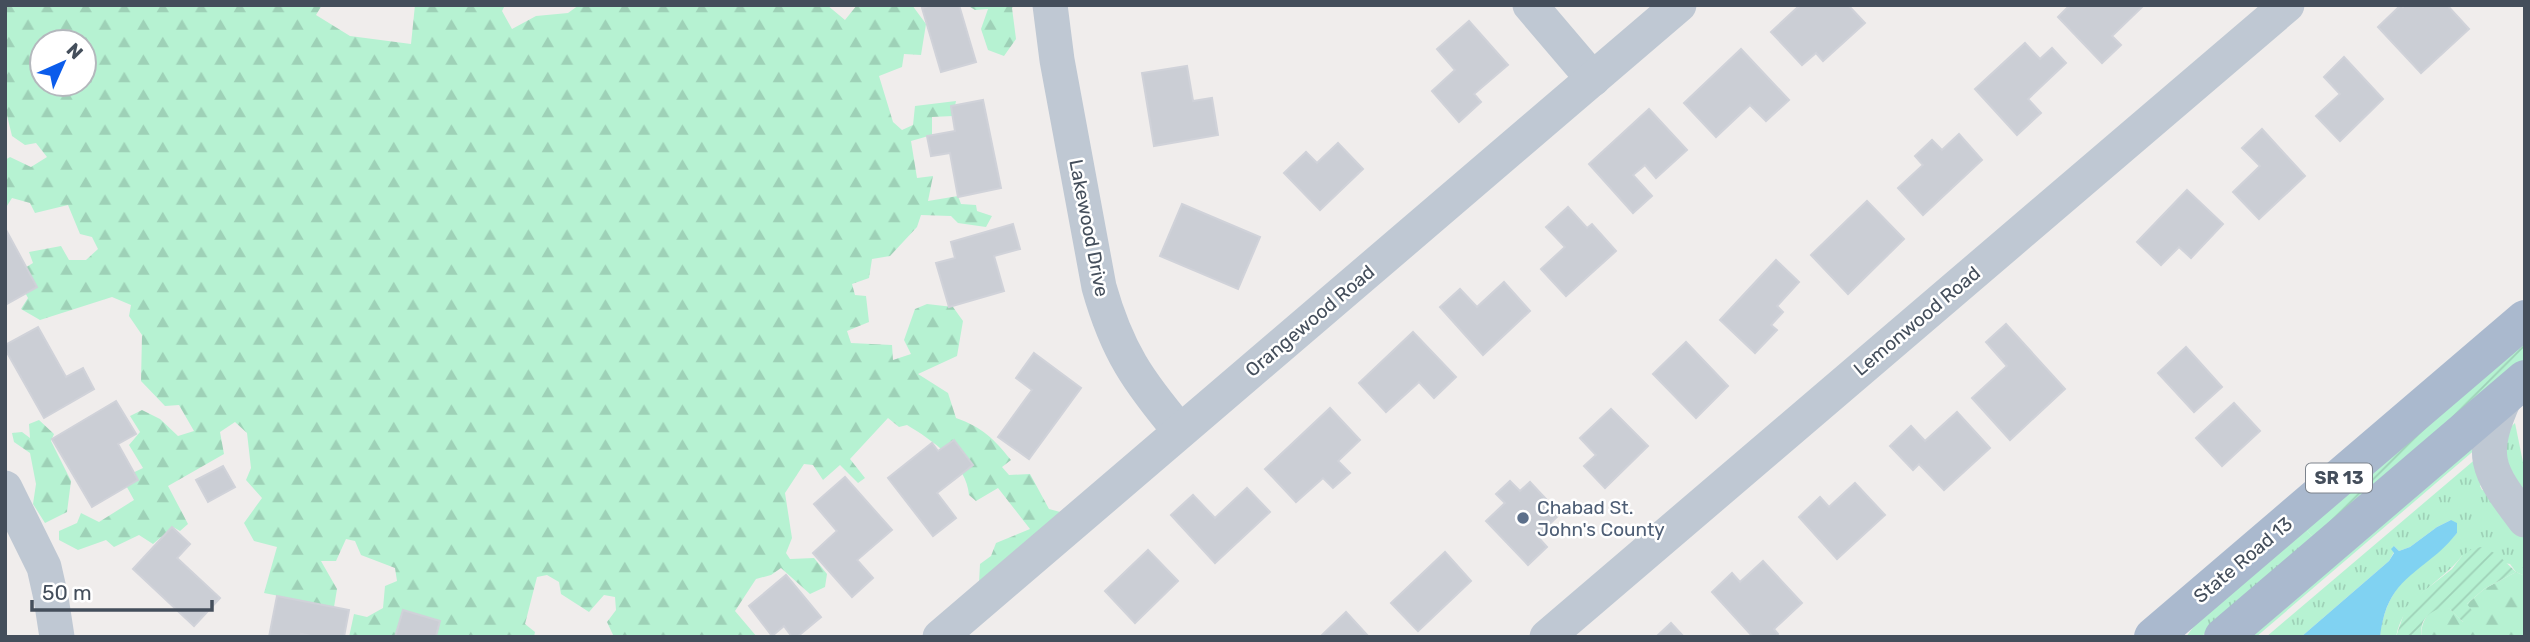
<svg xmlns="http://www.w3.org/2000/svg" width="2530" height="642" viewBox="0 0 2530 642" font-family="Rubik,sans-serif">
	<style>
		.grass { fill: url(#grass-tufts) }
		.forest { fill: url(#forest-firs); fill-rule: evenodd }
		.garden { fill: url(#garden-furrows) }
		.water { fill: #80d2f2 }
		.building { fill: #cbced5; stroke: #d0d2d9; stroke-width: 2 }
		.lines { fill: none; stroke-linecap: round; stroke-linejoin: round }
		.minor { stroke: #bfc8d3; stroke-width: 35 }
		.major { stroke: #aab9ce; stroke-width: 38 }
		.service-dot { fill: #5c6f8a; stroke: #fff; stroke-width: 2.5 }
		.labels { text-anchor: middle; dominant-baseline: central; stroke-width: 5; stroke-linejoin: round; paint-order: stroke }
		.shield { fill: #fff; stroke: #7c838c; stroke-width: 2 }
		.shield-label { font-size: 18px; font-weight: bold; fill: #444e5b }
		.street-label { font-size: 19px; fill: #444e5b; stroke: #fff }
		.service-label { font-size: 19px; fill: #4e5e75; stroke: #fff; text-anchor: start }
	</style>
	<defs>
		<pattern id="grass-tufts" width="24" height="20" patternUnits="userSpaceOnUse" patternTransform="scale(1.75)"><rect width="24" height="20" fill="#b6f2d2"/><path d="M3 7l-1-3M5 7V3M7 7l1-3M15 17l-1-3M17 17v-4M19 17l1-3" fill="none" stroke="#9ed1b7"/></pattern>
		<pattern id="forest-firs" width="22" height="20" patternUnits="userSpaceOnUse" patternTransform="scale(1.75)"><rect width="22" height="20" fill="#b6f2d2"/><path d="M5 1l3.5 6h-7zM16 11l3.5 6h-7z" fill="#9ed1b7"/></pattern>
		<pattern id="garden-furrows" width="10" height="10" patternUnits="userSpaceOnUse" patternTransform="scale(1.75)"><rect width="10" height="10" fill="#b6f2d2"/><path d="M-1 1l2-2M0 10L10 0M9 11l2-2" fill="none" stroke="#9ed1b7"/></pattern>
	</defs>
	<rect width="100%" height="100%" fill="#f0edec"/>
	<!-- grass -->
	<g class="grass">
		<polygon points="2515,423 2525,472 2525,501 2514,488 2501,436"/>
		<polygon points="2474,445 2477,448 2256,637 2251,637"/>
		<path d="M 2478,457 L 2483,482 L 2480,486 L 2482,490 L 2489,491 L 2525,536 L 2525,576 L 2516,572 L 2510,564 L 2462,556 C 2438,586 2404,596 2396,637 L 2380,637 C 2387,578 2420,571 2457,533 L 2451,520 L 2437,527 L 2410,547 L 2399,551 L 2394,546 L 2394,552 L 2389,561 L 2301,637 L 2266,637 Z"/>
		<polygon points="2304,527 2315,540 2201,637 2186,637 2206,610"/>
	</g>
	<!-- forest -->
	<g class="forest">
		<path d="M 5,5 L 322,5 L 316,15 L 350,36 L 411,44 L 415,5 L 505,5 L 502,11 L 512,29 L 536,16 L 568,13 L 579,5 L 827,5 L 845,20 L 857,5 L 912,5 L 926,24 L 921,55 L 904,54 L 902,67 L 879,76 L 893,122 L 902,130 L 913,125 L 915,106 L 956,101 L 953,116 L 932,117 L 932,135 L 911,141 L 917,178 L 933,176 L 928,201 L 958,196 L 961,204 L 976,205 L 977,211 L 992,216 L 986,227 L 958,223 L 951,216 L 921,215 L 917,227 L 890,256 L 872,259 L 869,278 L 852,284 L 855,295 L 866,296 L 869,322 L 847,331 L 851,343 L 892,345 L 893,360 L 911,354 L 904,340 L 915,309 L 927,304 L 953,307 L 963,321 L 957,356 L 918,374 L 948,393 L 956,418 C 982,427 994,439 1011,460 L 1002,467 L 1009,475 L 1030,474 L 1049,509 L 1064,513 L 979,583 L 980,564 L 991,556 L 996,543 L 1030,529 L 998,488 L 976,501 L 969,495 C 967,464 932,440 907,425 L 899,427 L 888,418 L 850,459 L 865,478 L 858,483 L 840,465 L 823,480 L 813,465 L 804,464 L 785,493 L 792,538 L 786,553 L 790,559 L 814,558 L 827,574 L 825,587 L 810,594 L 781,568 L 771,575 L 756,579 L 735,611 L 757,637 L 614,637 L 607,622 L 616,610 L 615,597 L 604,595 L 589,612 L 561,594 L 559,582 L 547,575 L 537,577 L 525,624 L 535,632 L 534,637 L 349,637 L 354,614 L 367,617 L 383,608 L 385,586 L 397,581 L 395,568 L 361,555 L 355,541 L 346,539 L 336,561 L 321,561 L 337,589 L 334,607 L 264,593 L 277,547 L 254,541 L 244,523 L 262,498 L 246,480 L 251,468 L 247,433 L 235,422 L 220,432 L 224,454 L 168,486 L 188,524 L 180,531 L 173,527 L 153,544 L 139,535 L 114,547 L 106,540 L 78,550 L 59,540 L 59,531 L 77,523 L 81,513 L 99,522 L 134,500 L 122,478 L 143,468 L 129,445 L 140,432 L 130,416 L 142,410 L 160,419 L 178,436 L 194,431 L 179,405 L 165,406 L 141,381 L 142,335 L 129,316 L 131,305 L 112,297 L 40,320 L 21,309 L 28,298 L 15,274 L 33,263 L 29,252 L 61,246 L 69,260 L 86,260 L 98,249 L 92,237 L 80,234 L 68,205 L 35,213 L 30,203 L 12,198 L 5,209 L 5,160 L 10,157 L 31,167 L 47,157 L 36,143 L 25,145 L 12,136 L 5,107 ZM 42,42 L 84,42 L 84,84 L 42,84 Z"/>
		<polygon points="967,5 1014,5 1012,8 1016,39 1004,56 988,50 981,29 988,9 975,10"/>
		<polygon points="39,420 54,434 51,441 71,481 67,512 45,523 33,504 36,484 30,453 14,442 12,433 22,432 30,438 29,424"/>
		<path d="M 2516,572 L 2525,576 L 2525,637 L 2422,637 C 2419,623 2432,600 2450,609 C 2454,612 2459,618 2463,622 L 2466,605 L 2484,589 Z"/>
	</g>
	<!-- garden -->
	<g class="garden">
		<polygon points="2525,338 2525,360 2315,540 2304,527"/>
		<path d="M 2481,547 L 2497,554 L 2516,572 L 2484,589 L 2467,604 L 2474,613 L 2463,622 L 2450,609 L 2441,608 C 2427,613 2419,621 2422,637 L 2396,637 L 2406,607 L 2414,599 L 2452,569 L 2462,556 L 2472,549 Z"/>
	</g>
	<!-- water -->
	<path class="water" d="M 2451,520 L 2457,523 L 2457,533 C 2451,540 2445,547 2438,553 C 2404,581 2386,589 2380,637 L 2301,637 L 2389,561 L 2394,553 L 2391,549 L 2394,546 L 2399,551 L 2410,547 L 2437,527 Z"/>
	<!-- building -->
	<g class="building">
		<polygon points="931,5 959,5 976,62 941,72 922,8"/>
		<polygon points="1800,5 1848,5 1865,23 1823,61 1816,53 1802,65 1771,32"/>
		<polygon points="2070,5 2140,5 2142,7 2112,36 2121,45 2102,63 2058,17"/>
		<polygon points="2401,5 2403,7 2405,5 2447,5 2469,29 2421,73 2378,27"/>
		<polygon points="1469,21 1508,65 1474,94 1481,102 1459,122 1432,91 1455,70 1437,49"/>
		<polygon points="2025,43 2040,59 2052,48 2066,63 2028,99 2041,113 2017,135 1975,89"/>
		<polygon points="1741,49 1789,100 1766,121 1750,105 1716,137 1684,103"/>
		<polygon points="2344,57 2383,99 2340,141 2316,116 2340,94 2324,77"/>
		<polygon points="1187,66 1193,101 1212,98 1218,135 1154,146 1142,73"/>
		<polygon points="983,100 1001,188 958,197 950,153 931,156 927,136 955,131 951,106"/>
		<polygon points="1649,109 1687,150 1656,178 1645,165 1633,175 1652,196 1633,213 1589,164"/>
		<polygon points="2262,129 2305,176 2259,219 2233,192 2260,166 2242,148"/>
		<polygon points="1959,134 1982,160 1923,215 1898,188 1923,165 1915,156 1932,140 1942,150"/>
		<polygon points="1338,143 1363,169 1320,210 1284,173 1306,152 1317,163"/>
		<polygon points="2187,190 2223,224 2191,258 2179,247 2161,265 2137,242"/>
		<polygon points="1867,201 1904,239 1848,294 1811,255"/>
		<polygon points="1182,204 1260,237 1238,289 1160,256"/>
		<polygon points="1568,207 1587,228 1592,224 1616,251 1566,296 1541,269 1565,247 1546,227"/>
		<polygon points="1013,224 1020,249 994,256 1004,291 949,307 936,263 955,258 951,242"/>
		<polygon points="5,228 37,287 5,305"/>
		<polygon points="1776,260 1799,282 1777,306 1783,312 1771,325 1777,330 1755,353 1720,320"/>
		<polygon points="1504,282 1530,311 1483,355 1440,307 1460,289 1477,307"/>
		<polygon points="2006,324 2065,389 2010,440 1972,398 2007,366 1986,342"/>
		<polygon points="38,327 66,377 83,368 94,389 44,418 5,349 5,345"/>
		<polygon points="1413,332 1456,377 1434,398 1419,382 1386,412 1359,383"/>
		<polygon points="1686,342 1728,386 1696,418 1653,374"/>
		<polygon points="2186,347 2222,387 2194,412 2158,373"/>
		<polygon points="1034,353 1081,388 1029,459 998,437 1032,390 1016,378"/>
		<polygon points="116,401 136,434 118,444 138,480 92,507 52,439"/>
		<polygon points="2234,403 2260,431 2222,466 2196,438"/>
		<polygon points="1330,408 1360,440 1338,461 1350,473 1333,488 1323,478 1296,502 1265,469"/>
		<polygon points="1611,409 1648,446 1605,488 1584,466 1596,455 1580,438"/>
		<polygon points="1957,412 1990,448 1944,490 1919,464 1913,470 1890,446 1911,426 1925,441"/>
		<polygon points="954,440 973,465 937,493 956,518 933,536 888,478 932,443 938,451"/>
		<polygon points="223,466 235,487 208,502 196,480"/>
		<polygon points="845,477 892,530 857,560 873,578 852,597 813,553 837,531 814,504"/>
		<polygon points="1510,481 1520,491 1530,482 1560,514 1537,536 1547,547 1528,565 1486,521 1505,503 1496,494"/>
		<polygon points="1855,483 1885,515 1837,559 1799,517 1820,497 1829,507"/>
		<polygon points="1247,488 1270,512 1215,563 1171,515 1193,495 1215,518"/>
		<polygon points="172,527 190,544 177,558 220,598 194,626 133,569"/>
		<polygon points="1148,550 1178,581 1135,623 1105,591"/>
		<polygon points="1445,552 1471,581 1418,631 1391,603"/>
		<polygon points="1763,561 1802,603 1774,629 1778,634 1775,637 1753,637 1712,592 1732,573 1740,582"/>
		<polygon points="786,575 821,617 797,637 792,637 784,626 772,636 749,606"/>
		<polygon points="277,596 349,610 344,637 316,637 301,634 300,637 269,637"/>
		<polygon points="403,610 440,621 436,636 439,637 395,637"/>
		<polygon points="1346,612 1369,637 1320,637"/>
		<polygon points="1671,623 1684,637 1656,637"/>
	</g>
	<g class="lines">
		<!-- minor -->
		<g class="minor">
			<path d="M 1050,5 L 1057,60 L 1099,287 C 1117,351 1138,381 1180,431"/>
			<polyline points="1530,5 1593,79"/>
			<path d="M 2506,395 C 2478,456 2486,469 2525,520"/>
			<polyline points="5,488 44,567 51,598 57,637"/>
			<polyline points="940,637 1679,5"/>
			<polyline points="1547,637 2287,5"/>
		</g>
		<!-- major -->
		<g class="major">
			<polyline points="2153,637 2525,319"/>
			<polyline points="2223,637 2525,379"/>
		</g>
	</g>
	<!-- markers -->
	<circle class="service-dot" cx="1523" cy="518" r="7"/>
	<g class="labels">
		<!-- shield labels -->
		<rect class="shield" x="2306" y="463.5" width="66" height="29" rx="5"/>
		<g class="shield-label">
			<text x="2339" y="478">SR 13</text>
		</g>
		<!-- street labels -->
		<g class="street-label">
			<text transform="translate(1089 228) rotate(79)">Lakewood Drive</text>
			<text transform="translate(1310 321) rotate(-40)">Orangewood Road</text>
			<text transform="translate(1917 321) rotate(-40)">Lemonwood Road</text>
			<text transform="translate(2243 560) rotate(-40)">State Road 13</text>
		</g>
		<!-- service labels -->
		<g class="service-label">
			<text x="1537" y="507">Chabad St.<tspan x="1537" dy="22">John's County</tspan></text>
		</g>
	</g>
	<!-- border -->
	<rect width="2530" height="642" fill="none" stroke="#444e5b" stroke-width="14"/>
	<!-- north arrow -->
	<g transform="translate(63 63) rotate(45)"><circle r="33" fill="#ffffff" stroke="#b4b8bd" stroke-width="2"/>
	<path d="M0-5L12 26L0 18L-12 26Z" fill="#0b5ceb"/>
	<text y="-10" font-size="19" font-weight="bold" text-anchor="middle" fill="#444e5b">N</text>
	</g>
	<!-- scale -->
	<path d="M32 600v10h180v-10" fill="none" stroke="#444e5b" stroke-width="3.5"/>
	<text x="42" y="600" font-size="21" fill="#444e5b" stroke="#ffffff" stroke-width="5" paint-order="stroke">50 m</text>
</svg>
